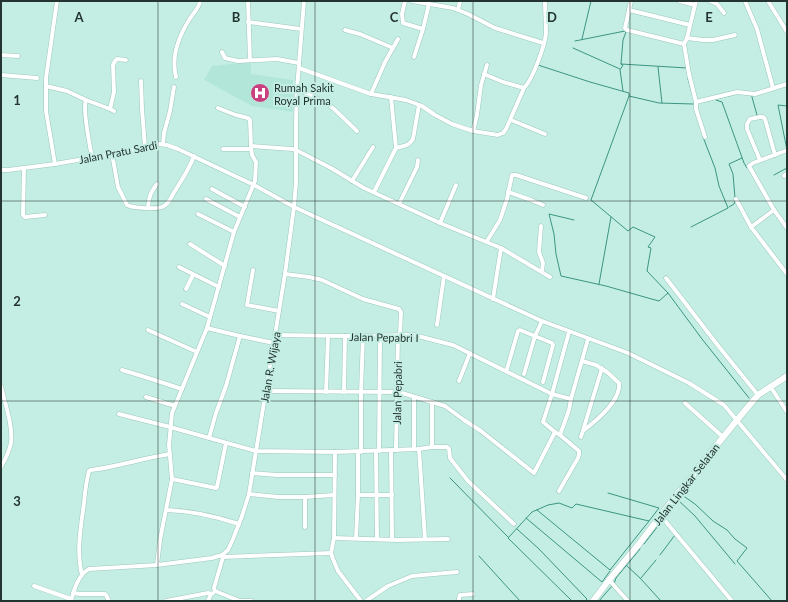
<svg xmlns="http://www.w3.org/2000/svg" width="788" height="602" viewBox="0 0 788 602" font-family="Lato,sans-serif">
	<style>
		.built { fill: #b2e6d8 }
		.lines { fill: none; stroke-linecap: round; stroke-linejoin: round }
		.stream { stroke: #3b9583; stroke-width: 1 }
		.minor-casing { stroke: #9dc7bc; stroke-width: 5 }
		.highway-casing { stroke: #9dc7bc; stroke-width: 7 }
		.minor { stroke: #fff; stroke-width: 4 }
		.highway { stroke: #fff; stroke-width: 6 }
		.grid { fill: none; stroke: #243430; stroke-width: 1; stroke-opacity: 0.55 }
		.labels { text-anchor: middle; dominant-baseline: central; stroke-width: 4; stroke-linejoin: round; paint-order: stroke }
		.poi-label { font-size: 11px; fill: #243430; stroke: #c4eee3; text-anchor: start }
		.street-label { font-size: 11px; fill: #243430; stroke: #c4eee3 }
		.grid-label { font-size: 13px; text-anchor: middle; font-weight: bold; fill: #243430; stroke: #c4eee3; stroke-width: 4; stroke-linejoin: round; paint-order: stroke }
	</style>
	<rect width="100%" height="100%" fill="#c4eee3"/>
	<!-- built -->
	<polygon class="built" points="251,62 251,74 293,80 293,112 252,106 204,80 212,66"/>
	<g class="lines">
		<!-- stream -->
		<g class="stream">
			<polyline points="582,39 591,1"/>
			<polyline points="575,41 625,31"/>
			<polyline points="573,48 620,69"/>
			<polyline points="621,64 687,68"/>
			<polyline points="538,65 590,82 629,93 629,96 659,103 693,104"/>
			<polyline points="658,67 662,103"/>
			<polyline points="688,79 692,93"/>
			<polyline points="623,91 620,70 623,65 621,64 623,40 626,32"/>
			<polyline points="748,95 752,96 754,95"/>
			<polyline points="752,97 757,115"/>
			<polyline points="716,100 722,102 744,163 747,168"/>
			<polyline points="703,102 733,95"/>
			<polyline points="787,106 778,105 787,150"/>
			<polyline points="774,175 787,168"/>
			<polyline points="735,198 733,174 729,164 742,158"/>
			<polyline points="729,207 734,204 735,201"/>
			<polyline points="574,220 549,214 554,234 556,254 561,276 606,286 648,298 659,301 668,293 647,271 651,248 648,247 655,237 633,227 628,231 591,200 629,96"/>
			<polyline points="691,227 728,208 719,186 715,168 703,137"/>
			<polyline points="599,284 611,217"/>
			<polyline points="668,293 702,339 749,398"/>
			<polyline points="450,478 508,537"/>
			<polyline points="608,493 659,508 649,521"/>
			<polyline points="682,495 695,504 713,521 727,530 735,539 747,548 737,561 772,601"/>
			<polyline points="537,510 610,570 649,521 576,504 572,508 559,503 548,505 532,512 508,538 572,601"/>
			<polyline points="526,518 602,582 610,571"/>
			<polyline points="664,518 678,500 695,516 735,564"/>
			<polyline points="517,529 539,549 587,599 585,601"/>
			<polyline points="644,544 662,521"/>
			<polyline points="660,555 675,535"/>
			<polyline points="479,556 520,601"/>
			<polyline points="626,565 640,578 661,601"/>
			<polyline points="641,578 656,560"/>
			<polyline points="614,584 616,578 640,549"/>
			<polyline points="599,601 612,586"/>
		</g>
		<!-- minor casing -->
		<g class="minor-casing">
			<g id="minor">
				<polyline points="248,1 250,60"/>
				<polyline points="405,1 402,14 403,23 423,29"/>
				<polyline points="412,1 453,8 468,14 495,28 543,43"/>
				<polyline points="631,1 625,28 627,30 684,44"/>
				<polyline points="679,1 695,5"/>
				<polyline points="696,1 687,38 684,44 689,74 696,102"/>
				<polyline points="710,1 717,4 724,13"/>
				<polyline points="745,1 757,29 773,88"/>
				<polyline points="768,1 787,32"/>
				<polyline points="458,10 460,1"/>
				<polyline points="629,10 690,25"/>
				<polyline points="248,22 301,29"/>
				<polyline points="345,30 360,34 393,48"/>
				<polyline points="687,38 703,40 713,40 735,35"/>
				<polyline points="222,52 225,58 238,61 277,59 299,63"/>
				<polyline points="1,55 18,56"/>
				<polyline points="414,57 423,29 429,4"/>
				<path d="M 299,68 L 371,94 L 406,100 L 422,106 L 435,115 L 452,124 L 473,131 L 498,135 L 503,133 L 506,129 L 524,88 C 533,79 545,45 546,33 C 546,22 545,11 545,1"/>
				<polyline points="484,74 503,82 524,88"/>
				<polyline points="1,75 37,78"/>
				<path d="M 176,77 C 171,57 179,36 189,20 C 193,13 199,9 200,1"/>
				<polyline points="141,81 142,109 145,147"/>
				<polyline points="46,86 67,91 86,100 110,109 114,111"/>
				<polyline points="297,89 325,102 334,109 357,131"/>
				<polyline points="371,94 385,62 398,39"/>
				<path d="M 86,100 C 82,110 90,145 92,158"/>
				<polyline points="110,109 114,92 113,65 115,61 117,59 126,60"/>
				<polyline points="511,120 545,134"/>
				<polyline points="473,131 477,115 481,85 487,65"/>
				<polyline points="705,137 696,109 696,102 737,92 755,94 787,84"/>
				<polyline points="163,144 164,133 170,111 174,87"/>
				<polyline points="251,146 292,149 296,150 331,168 364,188 440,223 501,248 550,277"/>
				<path d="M 396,148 C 403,146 409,146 413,139 L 419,105"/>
				<polyline points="223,149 251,149"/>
				<polyline points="785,151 753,163 749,166 774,210 787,228"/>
				<path d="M 112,154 L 118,187 L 127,205 C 133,208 159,210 164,206 C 168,204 171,198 173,194 C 181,181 189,170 194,156"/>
				<polyline points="760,160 747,129 747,124 750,119 760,117 763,117 765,119 775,155"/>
				<polyline points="55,164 46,111 46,78 57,1"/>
				<polyline points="24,168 23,215 25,217 45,215"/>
				<polyline points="1,170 8,170 55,164 112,154 158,144 167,145 178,149 254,185 294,207 542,321 628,353 689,383 724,405 787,480"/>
				<polyline points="784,176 787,174"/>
				<polyline points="352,181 373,147"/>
				<polyline points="212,189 245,207"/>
				<polyline points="374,192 396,148 391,97"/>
				<polyline points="508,192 531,200 543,205"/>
				<polyline points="206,199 240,217"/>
				<polyline points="736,199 751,227 787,274"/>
				<polyline points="399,204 417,167 418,160"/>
				<path d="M 148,208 C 149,197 150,193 157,184"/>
				<polyline points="198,214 234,232"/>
				<polyline points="440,223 456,185"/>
				<polyline points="541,226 539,252 543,263 542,271"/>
				<polyline points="751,227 774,210"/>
				<polyline points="487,241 500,220 507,199 512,175 516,175 586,198"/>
				<polyline points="190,244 225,266"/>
				<polyline points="179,267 219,287"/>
				<polyline points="253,270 247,305 279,311"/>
				<polyline points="285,274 309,277 322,280 363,299 399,309 401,312 400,335"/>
				<polyline points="666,278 716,343 758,395"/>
				<polyline points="186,289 193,275"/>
				<polyline points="493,299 501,248"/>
				<polyline points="182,304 210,317"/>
				<polyline points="437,325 444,276"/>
				<polyline points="207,328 240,336 274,343"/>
				<polyline points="148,330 197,352"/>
				<polyline points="276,335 345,336 414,335 445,343 453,345 552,394 571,399"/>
				<path d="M 582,361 L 596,365 L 607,372 L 619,383 C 621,401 596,421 583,431"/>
				<polyline points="507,369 518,331 520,330 552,343 553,345 543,382"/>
				<polyline points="122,370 142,376 182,389"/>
				<polyline points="524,374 535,336 542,321"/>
				<polyline points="459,381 470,353"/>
				<path d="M 1,386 C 5,404 13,425 11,443 C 9,452 5,460 1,467"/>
				<polyline points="770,386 787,412"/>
				<polyline points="266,391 397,392 402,393 445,406 464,420 481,431 534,473 555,432"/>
				<polyline points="326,392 328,336"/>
				<polyline points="344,392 345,336"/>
				<polyline points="146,397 175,406"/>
				<polyline points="685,403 723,437"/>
				<polyline points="119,414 170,427 256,451 335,452 419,449 432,447 447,447 449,449 450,458 468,481 514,524"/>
				<polyline points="560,435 569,410 571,399 588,339"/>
				<polyline points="581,437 602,368"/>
				<polyline points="209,438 216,413 226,386 240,336"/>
				<polyline points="432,447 432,402"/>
				<polyline points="414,449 414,397"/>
				<polyline points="419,449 425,539"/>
				<polyline points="391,450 392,539"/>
				<polyline points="396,450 398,336"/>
				<polyline points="376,451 377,539"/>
				<polyline points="379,451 380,336"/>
				<polyline points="335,452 334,538 331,553 333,559 338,571 361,601"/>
				<polyline points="361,452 361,392 363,336"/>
				<polyline points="252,473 277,475 335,475"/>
				<polyline points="172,479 216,488 217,487 226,443"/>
				<polyline points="559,491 578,458 579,454 579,451 560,435 555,432 543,422 552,394 569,332"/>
				<polyline points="249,494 278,497 305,497 334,495"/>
				<polyline points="358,495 392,495"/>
				<polyline points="305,497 305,527"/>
				<path d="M 166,510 C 192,511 215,516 239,524"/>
				<polyline points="661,516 732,601"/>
				<polyline points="334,538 397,540 448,539"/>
				<polyline points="356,538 358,495 358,452"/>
				<polyline points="222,556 223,557 214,588 215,591 240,601"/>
				<polyline points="223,557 331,553"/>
				<polyline points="157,565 160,540 172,479 169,445 172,413 207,328 234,232 255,181 256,162 252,155 251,146 250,120 248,118 236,115 218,108"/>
				<path d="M 82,575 C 76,551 81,526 84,503 C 85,492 86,482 89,471 L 91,470 C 117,467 143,458 170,454"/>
				<polyline points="609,580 628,601"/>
				<polyline points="34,586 71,599"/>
				<polyline points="73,593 80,594 105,594 106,595 109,601"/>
				<path d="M 71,601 C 74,590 78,575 89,569 L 157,565 L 212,558 L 222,555 L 228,550 L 233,539 L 242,516 L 249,494 L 285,274 L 294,207 L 296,182 L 296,121 L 297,89 L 304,1"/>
				<polyline points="166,601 208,593 211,594"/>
				<polyline points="208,601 211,594 213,593"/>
				<polyline points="240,601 252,601"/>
				<polyline points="366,601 388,586 412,576 457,572"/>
				<polyline points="459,601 459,598 460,595 473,594"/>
			</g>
		</g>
		<!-- highway casing -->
		<g class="highway-casing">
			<polyline id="highway" points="593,601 609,580 639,544 677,494 689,481 699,467 737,420 758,395 787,376"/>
		</g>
		<!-- minor -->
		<use href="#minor" class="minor"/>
		<!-- highway -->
		<use href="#highway" class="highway"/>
	</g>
	<!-- grid -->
	<path class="grid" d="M 158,1 L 158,601M 315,1 L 315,601M 473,1 L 473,601M 630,1 L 630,601M 1,201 L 787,201M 1,401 L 787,401"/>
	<!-- icons -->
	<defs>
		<g id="hospital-disc" transform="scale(1)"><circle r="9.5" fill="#c9417e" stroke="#c4eee3"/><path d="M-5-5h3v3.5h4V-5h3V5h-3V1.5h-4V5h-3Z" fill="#fff"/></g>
	</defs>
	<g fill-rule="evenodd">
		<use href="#hospital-disc" x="260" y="93"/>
	</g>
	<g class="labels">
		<!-- poi labels -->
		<g class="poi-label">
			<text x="274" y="87">Rumah Sakit<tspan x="274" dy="13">Royal Prima</tspan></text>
		</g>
		<!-- street labels -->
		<g class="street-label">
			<text transform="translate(118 152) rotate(-11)">Jalan Pratu Sardi</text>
			<text transform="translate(384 337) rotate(1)">Jalan Pepabri I</text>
			<text transform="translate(270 367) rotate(-80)">Jalan R. Wijaya</text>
			<text transform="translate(397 393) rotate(-89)">Jalan Pepabri</text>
			<text transform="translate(686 484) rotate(-52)">Jalan Lingkar Selatan</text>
		</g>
	</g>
	<g class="grid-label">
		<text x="79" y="22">A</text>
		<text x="236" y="22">B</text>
		<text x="394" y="22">C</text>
		<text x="552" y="22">D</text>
		<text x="709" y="22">E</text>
		<text x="17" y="105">1</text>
		<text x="17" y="306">2</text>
		<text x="17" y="506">3</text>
	</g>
	<!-- border -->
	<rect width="788" height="602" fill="none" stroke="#243430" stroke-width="4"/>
</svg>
